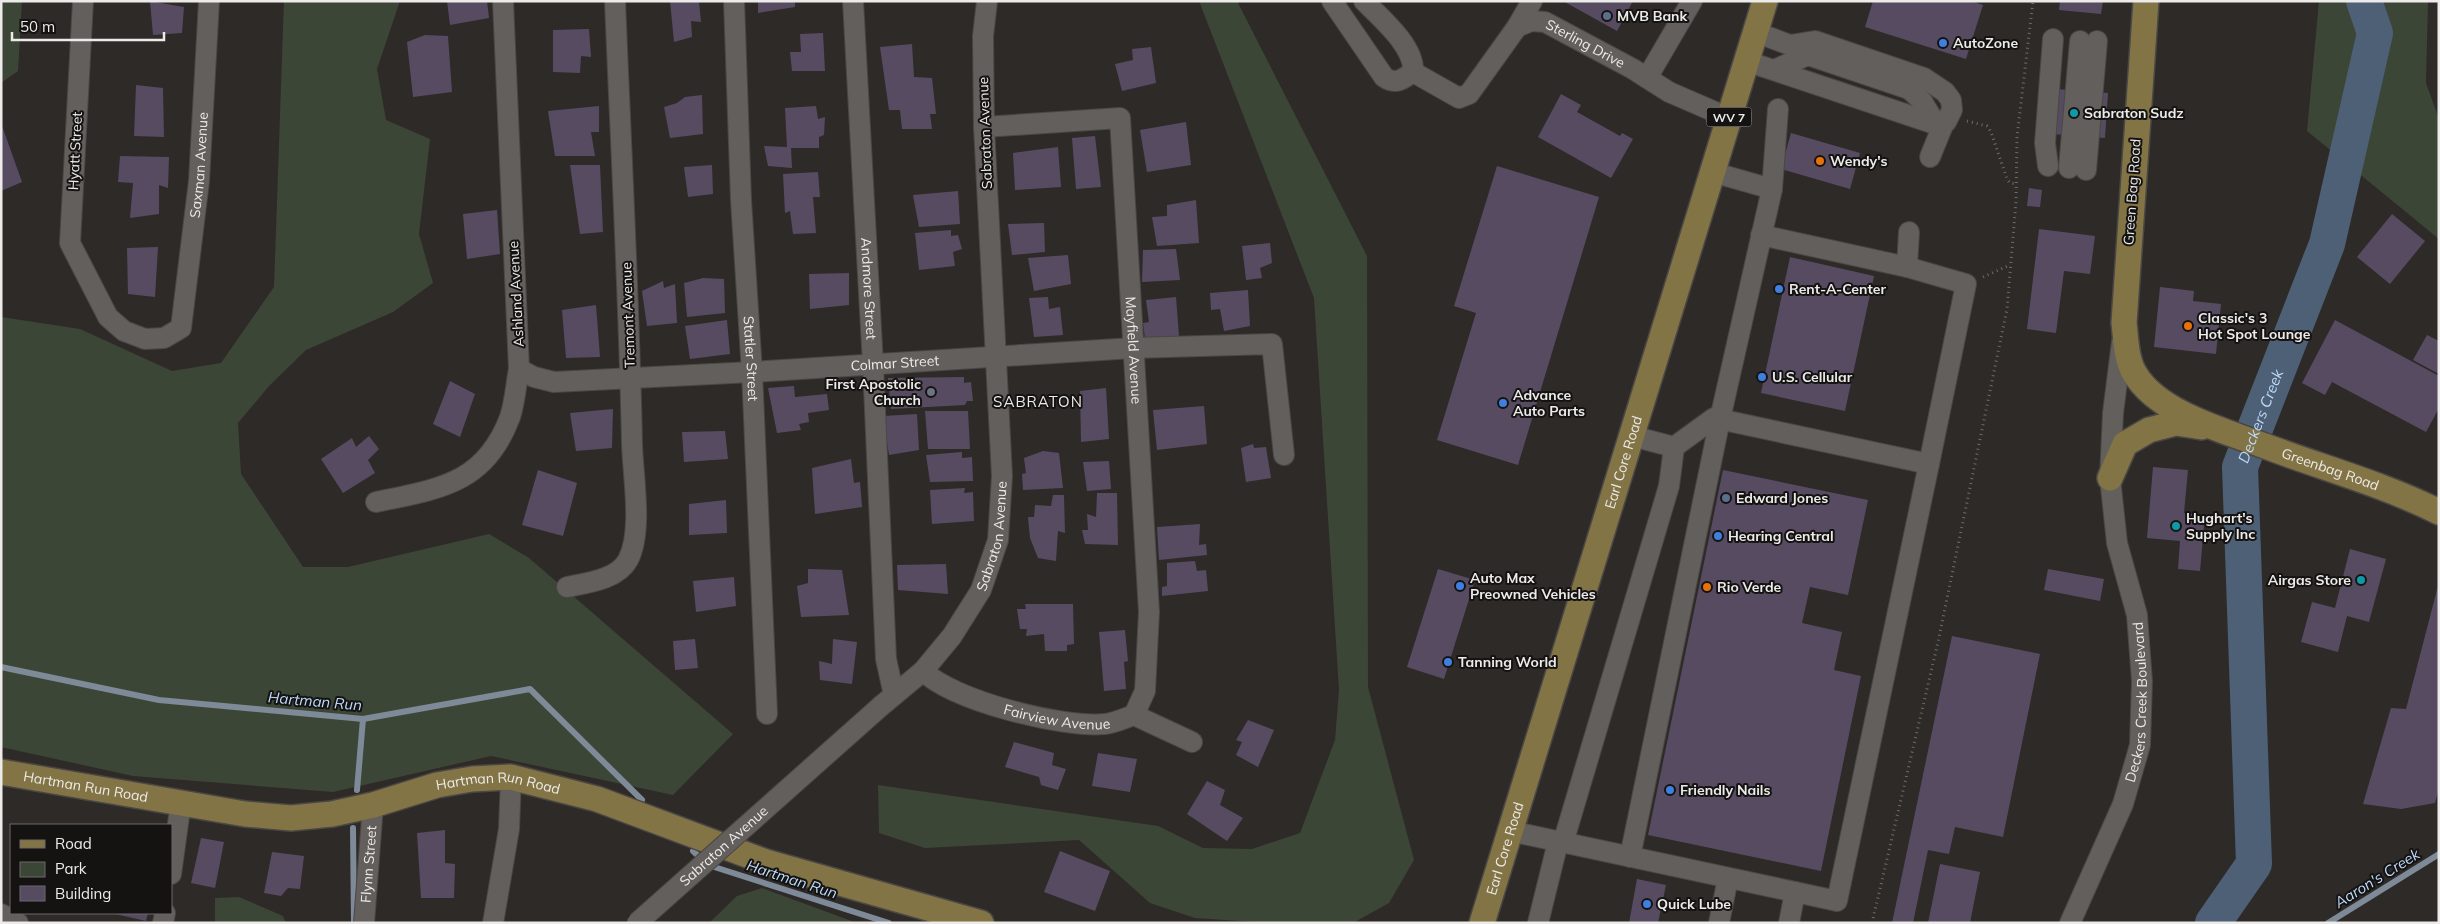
<svg xmlns="http://www.w3.org/2000/svg" width="2440" height="924" viewBox="0 0 2440 924" font-family="Mulish,sans-serif">
	<style>
		.green { fill: #3c4636 }
		.lines { fill: none; stroke-linecap: round; stroke-linejoin: round }
		.stream { stroke: #7e8a98; stroke-width: 6 }
		.river { stroke: #4e6076; stroke-width: 36 }
		.building { fill: #574b62 }
		.minor-casing { stroke: #4a4744; stroke-width: 22 }
		.major-casing { stroke: #4a4744; stroke-width: 28 }
		.path { stroke: #6f6c6a; stroke-width: 3; stroke-dasharray: 1 4; stroke-linecap: butt }
		.minor { stroke: #635f5c; stroke-width: 20 }
		.major { stroke: #837445; stroke-width: 25 }
		.minor-bridge-casing { stroke: #4a4744; stroke-width: 22; stroke-linecap: butt }
		.minor-bridge { stroke: #635f5c; stroke-width: 20 }
		.service-dot { fill: #5c6f8a; stroke: #151312; stroke-width: 2 }
		.shop-dot { fill: #3f7fe0; stroke: #151312; stroke-width: 2 }
		.culture-dot { fill: #0f9aa8; stroke: #151312; stroke-width: 2 }
		.food-dot { fill: #e8710a; stroke: #151312; stroke-width: 2 }
		.worship-dot { fill: #6b7280; stroke: #151312; stroke-width: 2 }
		.labels { text-anchor: middle; dominant-baseline: central; stroke-width: 4; stroke-linejoin: round; paint-order: stroke }
		.shield { fill: #151312; stroke: #acaaa8; stroke-width: 1 }
		.shield-label { font-size: 12px; font-weight: bold; fill: #edebe9 }
		.poi-label { font-size: 14px; font-weight: bold; fill: #edebe9; stroke: #151312; text-anchor: start }
		.street-label { font-size: 14px; fill: #edebe9; stroke: #151312 }
		.neighbourhood-label { font-size: 15px; letter-spacing: 1px; fill: #edebe9; stroke: #151312 }
		.water-label { font-size: 15px; font-style: italic; fill: #bddbfc; stroke: #151312 }
	</style>
	<rect width="100%" height="100%" fill="#2e2a28"/>
	<!-- green -->
	<g class="green">
		<polygon points="1,1 22,1 18,71 1,83"/>
		<polygon points="284,1 400,1 377,69 386,120 430,139 419,234 433,283 393,312 306,350 269,386 238,423 241,474 303,567 348,567 489,534 529,558 733,734 673,795 491,756 333,792 133,776 1,747 1,317 80,329 172,371 221,363 274,287"/>
		<polygon points="1199,1 1237,1 1367,256 1368,687 1414,860 1389,903 1353,923 1271,923 1195,918 1150,903 1079,840 925,848 879,833 878,785 1158,826 1203,848 1252,849 1300,833 1335,740 1339,690 1314,298"/>
		<polygon points="2319,1 2428,1 2426,83 2439,119 2439,239 2307,131"/>
		<polygon points="762,888 857,923 709,923 737,896"/>
		<polygon points="239,897 283,916 286,923 215,923 215,898"/>
	</g>
	<g class="lines">
		<!-- stream -->
		<g class="stream">
			<polyline points="1,667 159,700 363,719 530,689 642,800"/>
			<polyline points="357,790 363,719"/>
			<polyline points="353,828 354,923"/>
			<polyline points="693,851 708,865 889,923"/>
			<polyline points="2328,923 2439,854"/>
		</g>
		<!-- river -->
		<path class="river" id="s1" d="M 2213,923 L 2254,864 L 2240,467 L 2327,244 L 2375,33 L 2364,1"/>
	</g>
	<!-- building -->
	<g class="building">
		<polygon points="150,1 184,7 182,33 153,35"/>
		<polygon points="447,1 487,1 489,18 450,25"/>
		<polygon points="670,1 699,1 701,22 691,21 692,37 674,42"/>
		<polygon points="758,1 795,1 795,7 758,13"/>
		<polygon points="1563,1 1633,1 1617,31"/>
		<polygon points="1873,1 1971,1 1983,5 1966,59 1865,27"/>
		<polygon points="2060,1 2103,1 2101,14 2059,10"/>
		<polygon points="589,29 591,57 581,56 580,73 553,72 553,30"/>
		<polygon points="823,33 825,71 792,71 790,52 801,52 800,34"/>
		<polygon points="425,35 448,36 452,92 413,97 407,42"/>
		<polygon points="912,44 914,77 932,78 936,114 930,114 932,129 902,129 900,110 889,110 880,47"/>
		<polygon points="1151,47 1156,83 1122,91 1115,64 1133,60 1132,49"/>
		<polygon points="136,85 163,88 164,137 134,136"/>
		<polygon points="2044,88 2108,93 2105,138 2040,133"/>
		<polygon points="1561,94 1581,105 1577,112 1620,136 1622,133 1633,139 1611,178 1538,137"/>
		<polygon points="702,95 703,134 670,138 664,107 677,103 685,97"/>
		<polygon points="599,106 599,132 591,132 595,156 555,156 548,111"/>
		<polygon points="816,106 818,119 825,117 824,135 819,137 819,148 791,148 792,168 768,166 764,146 787,147 785,108"/>
		<polygon points="1186,122 1191,165 1147,172 1140,130"/>
		<polygon points="1,123 22,182 1,191"/>
		<polygon points="1791,133 1860,153 1850,189 1781,169"/>
		<polygon points="1095,136 1101,187 1076,189 1072,138"/>
		<polygon points="1058,147 1061,187 1015,190 1013,153"/>
		<polygon points="120,156 169,157 168,188 159,185 159,214 130,218 133,183 118,182"/>
		<polygon points="570,165 600,165 603,232 580,234"/>
		<polygon points="712,165 713,194 688,197 684,167"/>
		<polygon points="1497,166 1599,197 1518,465 1437,440 1476,313 1454,306"/>
		<polygon points="818,172 820,197 813,197 816,233 793,234 790,211 785,213 783,174"/>
		<polygon points="2029,188 2042,190 2040,207 2027,206"/>
		<polygon points="958,191 960,224 919,227 913,195"/>
		<polygon points="1196,200 1199,243 1157,246 1152,217 1167,216 1167,205"/>
		<polygon points="497,210 500,254 467,259 463,214"/>
		<polygon points="2392,214 2425,241 2390,284 2357,257"/>
		<polygon points="1044,223 1045,252 1012,255 1008,224"/>
		<polygon points="2039,229 2095,236 2090,274 2064,271 2056,333 2027,329"/>
		<polygon points="951,230 951,236 958,235 962,249 953,252 955,266 919,270 915,233"/>
		<polygon points="1270,243 1272,263 1260,268 1262,278 1246,280 1242,246"/>
		<polygon points="158,247 155,297 128,294 127,248"/>
		<polygon points="1176,249 1180,280 1142,282 1143,250"/>
		<polygon points="1068,255 1071,284 1034,291 1028,258"/>
		<polygon points="1790,257 1874,276 1845,411 1761,393"/>
		<polygon points="849,273 849,305 810,309 809,274"/>
		<polygon points="703,278 724,279 725,313 687,317 684,283"/>
		<polygon points="663,281 664,288 675,284 677,323 647,326 642,291"/>
		<polygon points="2160,287 2194,291 2193,301 2221,304 2216,354 2154,347"/>
		<polygon points="1248,290 1250,326 1224,331 1220,309 1211,310 1210,293"/>
		<polygon points="1048,297 1049,309 1060,307 1063,335 1034,337 1029,298"/>
		<polygon points="1176,297 1179,336 1145,339 1143,323 1149,322 1146,300"/>
		<polygon points="596,305 600,357 566,358 562,310"/>
		<polygon points="727,320 730,354 690,359 685,326"/>
		<polygon points="2335,320 2439,376 2439,408 2426,432 2332,382 2325,395 2302,383"/>
		<polygon points="2427,335 2439,341 2439,374 2413,360"/>
		<polygon points="964,377 964,383 971,382 973,401 967,401 965,405 891,409 888,378"/>
		<polygon points="450,381 475,394 460,437 433,424"/>
		<polygon points="794,386 795,397 827,394 829,410 808,413 809,422 799,424 801,430 777,433 768,388"/>
		<polygon points="1106,388 1109,439 1081,442 1080,391"/>
		<polygon points="1204,406 1207,444 1157,450 1153,410"/>
		<polygon points="613,409 612,448 576,451 570,413"/>
		<polygon points="925,411 968,411 970,449 928,449"/>
		<polygon points="917,414 919,450 889,455 883,416"/>
		<polygon points="725,431 728,459 684,462 682,432"/>
		<polygon points="369,436 379,449 368,460 375,473 343,493 321,459 352,438 356,447"/>
		<polygon points="1253,444 1254,448 1266,447 1271,478 1246,482 1241,448"/>
		<polygon points="1043,451 1059,453 1063,488 1023,490 1022,474 1026,473 1024,458"/>
		<polygon points="962,452 962,458 972,457 973,481 930,482 926,455"/>
		<polygon points="851,459 854,483 860,482 862,507 815,514 812,468"/>
		<polygon points="1109,461 1111,489 1087,491 1083,462"/>
		<polygon points="2153,467 2188,470 2184,513 2205,515 2200,571 2178,569 2180,541 2147,538"/>
		<polygon points="538,470 577,483 563,536 522,525"/>
		<polygon points="1723,470 1868,500 1848,595 1810,587 1802,623 1842,632 1834,670 1861,676 1821,871 1648,835"/>
		<polygon points="965,488 964,493 973,492 974,521 932,524 930,490"/>
		<polygon points="1097,493 1117,493 1118,545 1085,544 1082,530 1088,530 1087,514 1096,517"/>
		<polygon points="1053,495 1064,495 1065,533 1058,531 1056,561 1038,558 1030,538 1028,517 1034,517 1035,505 1051,506"/>
		<polygon points="726,500 727,533 689,535 689,504"/>
		<polygon points="1200,524 1199,545 1206,544 1207,555 1159,560 1157,527"/>
		<polygon points="2350,549 2386,559 2369,622 2347,616 2338,652 2301,642 2312,602 2335,608"/>
		<polygon points="1195,561 1197,571 1206,570 1208,591 1162,596 1162,587 1167,586 1167,563"/>
		<polygon points="946,564 948,594 898,590 897,565"/>
		<polygon points="808,569 842,570 849,615 801,617 797,586 808,583"/>
		<polygon points="1438,569 1475,580 1444,679 1407,667"/>
		<polygon points="2048,569 2104,579 2100,601 2044,590"/>
		<polygon points="734,577 736,606 696,612 693,581"/>
		<polygon points="2439,582 2439,788 2435,803 2401,809 2363,804 2391,708 2406,709"/>
		<polygon points="1025,604 1073,604 1074,644 1067,645 1067,651 1045,651 1044,634 1026,636 1027,629 1020,629 1017,609 1026,609"/>
		<polygon points="1125,630 1128,661 1124,662 1126,689 1104,691 1099,632"/>
		<polygon points="1952,636 2040,654 2003,837 1955,827 1949,854 1928,850 1913,923 1892,923"/>
		<polygon points="695,639 698,668 675,670 673,641"/>
		<polygon points="833,639 857,642 852,684 820,680 819,661 832,664"/>
		<polygon points="1248,720 1274,730 1258,767 1236,755 1242,742 1236,740"/>
		<polygon points="1014,742 1054,753 1052,765 1066,769 1058,790 1041,785 1039,777 1005,767"/>
		<polygon points="1098,753 1137,759 1130,792 1092,786"/>
		<polygon points="1207,781 1225,790 1220,805 1243,818 1227,841 1187,814"/>
		<polygon points="445,830 445,863 455,864 454,898 421,898 417,833"/>
		<polygon points="201,838 224,842 215,888 191,883"/>
		<polygon points="1060,851 1110,871 1095,911 1044,892"/>
		<polygon points="272,852 304,856 300,889 288,888 281,896 264,893"/>
		<polygon points="1940,864 1980,872 1970,923 1928,923"/>
		<polygon points="1637,879 1666,885 1658,923 1629,923"/>
		<polygon points="111,913 148,913 146,921"/>
	</g>
	<g class="lines">
		<!-- minor casing -->
		<g class="minor-casing">
			<g id="minor">
				<path id="s2" d="M 83,1 L 70,243 L 108,317 L 124,331 L 145,339 L 164,338 L 181,328 L 199,181 L 209,1"/>
				<path id="s3" d="M 734,1 L 741,200 L 752,372 L 767,714"/>
				<path id="s4" d="M 853,1 L 873,365 L 886,659 L 894,695"/>
				<path d="M 1332,1 L 1384,77 C 1395,85 1402,80 1413,72 C 1415,47 1382,19 1364,1"/>
				<polyline points="1517,27 1532,1"/>
				<polyline points="1746,61 1938,125 1946,122 1952,110 1951,100 1945,92 1924,78 1815,41 1790,45 1755,32"/>
				<polyline points="1774,70 1808,55 1909,89 1922,101 1935,123"/>
				<path id="s5" d="M 1413,72 L 1459,98 L 1469,94 L 1517,27 L 1531,21 L 1545,22 L 1633,69 L 1669,92 L 1729,118"/>
				<polyline points="1647,78 1692,1"/>
				<path id="s6" d="M 984,127 L 1120,118 L 1149,612 L 1145,691 L 1134,715"/>
				<polyline points="1930,157 1943,125"/>
				<polyline points="2048,166 2045,143 2053,39"/>
				<polyline points="2069,168 2080,41"/>
				<polyline points="2086,170 2097,41"/>
				<polyline points="1712,172 1772,189"/>
				<polyline points="1761,235 1907,267 1966,284 1929,464"/>
				<polyline points="1907,267 1909,232"/>
				<path id="s7" d="M 519,369 L 534,377 L 554,382 L 752,372 L 1133,348 L 1272,344 L 1284,455"/>
				<path d="M 376,502 C 439,489 485,484 510,417 C 515,402 516,384 519,369 L 503,1"/>
				<path d="M 567,587 C 586,583 617,580 628,560 C 643,531 633,477 632,444 C 629,296 621,149 615,1"/>
				<path id="s8" d="M 923,671 C 954,701 1062,728 1105,724 C 1115,723 1125,718 1134,715 L 1192,742"/>
				<path id="s9" d="M 881,706 L 923,671 L 952,636 L 981,590 L 998,540 L 1002,476 L 984,127 L 983,36 L 987,1"/>
				<polyline points="1510,831 1837,901 1929,464 1714,418 1674,447 1632,436"/>
				<polyline points="1563,843 1669,486 1674,447"/>
				<polyline points="1630,857 1720,419 1772,189 1778,109"/>
				<polyline points="171,874 181,802"/>
				<polyline points="1,914 18,923"/>
				<polyline points="163,923 165,913"/>
				<path id="s10" d="M 364,923 L 373,805"/>
				<polyline points="493,923 509,829 511,777"/>
				<polyline points="1538,923 1558,842"/>
				<polyline points="1719,923 1728,878"/>
				<polyline points="1789,923 1795,892"/>
				<path id="s11" d="M 2070,923 L 2123,804 L 2140,745 L 2142,681 L 2137,615 L 2117,543 L 2110,478 L 2113,413 L 2122,342"/>
			</g>
		</g>
		<!-- major casing -->
		<g class="major-casing">
			<g id="major">
				<path id="s12" d="M 2146,1 L 2124,323 C 2126,339 2126,360 2135,374 C 2158,413 2225,431 2265,446 C 2323,468 2383,484 2439,512"/>
				<polyline points="2110,478 2125,444 2149,430 2176,423 2202,427"/>
				<path id="s13" d="M 1,772 L 245,814 L 291,818 L 332,814 L 373,805 L 437,785 L 472,779 L 511,777 L 597,799 L 766,862 L 981,923"/>
				<path id="s14" d="M 1482,923 L 1765,1"/>
			</g>
		</g>
		<!-- path -->
		<g class="path">
			<polyline points="1967,121 1987,126 1991,132 2007,179 2010,183 2017,184"/>
			<polyline points="1983,277 2010,265"/>
			<polyline points="1872,923 1938,642 2007,309 2016,202 2017,137 2033,1"/>
		</g>
		<!-- minor -->
		<use href="#minor" class="minor"/>
		<!-- major -->
		<use href="#major" class="major"/>
		<!-- minor-bridge casing -->
		<g class="minor-bridge-casing">
			<g id="minor-bridge">
				<path id="s15" d="M 637,923 L 881,706"/>
			</g>
		</g>
		<!-- minor-bridge -->
		<use href="#minor-bridge" class="minor-bridge"/>
	</g>
	<!-- markers -->
	<g class="service-dot">
		<circle cx="1607" cy="16" r="5"/>
		<circle cx="1726" cy="498" r="5"/>
	</g>
	<g class="shop-dot">
		<circle cx="1943" cy="43" r="5"/>
		<circle cx="1779" cy="289" r="5"/>
		<circle cx="1762" cy="377" r="5"/>
		<circle cx="1503" cy="403" r="5"/>
		<circle cx="1718" cy="536" r="5"/>
		<circle cx="1460" cy="586" r="5"/>
		<circle cx="1448" cy="662" r="5"/>
		<circle cx="1670" cy="790" r="5"/>
		<circle cx="1647" cy="904" r="5"/>
	</g>
	<g class="culture-dot">
		<circle cx="2074" cy="113" r="5"/>
		<circle cx="2176" cy="526" r="5"/>
		<circle cx="2361" cy="580" r="5"/>
	</g>
	<g class="food-dot">
		<circle cx="1820" cy="161" r="5"/>
		<circle cx="2188" cy="326" r="5"/>
		<circle cx="1707" cy="587" r="5"/>
	</g>
	<circle class="worship-dot" cx="931" cy="392" r="5"/>
	<g class="labels">
		<!-- shield labels -->
		<rect class="shield" x="1706.5" y="107.5" width="45" height="19" rx="4"/>
		<g class="shield-label">
			<text x="1729" y="117">WV 7</text>
		</g>
		<!-- poi labels -->
		<g class="poi-label">
			<text x="1617" y="16">MVB Bank</text>
			<text x="1953" y="43">AutoZone</text>
			<text x="2084" y="113">Sabraton Sudz</text>
			<text x="1830" y="161">Wendy's</text>
			<text x="1789" y="289">Rent-A-Center</text>
			<text x="2198" y="318">Classic's 3<tspan x="2198" dy="16">Hot Spot Lounge</tspan></text>
			<text x="1772" y="377">U.S. Cellular</text>
			<text x="921" y="384" text-anchor="end">First Apostolic<tspan x="921" dy="16">Church</tspan></text>
			<text x="1513" y="395">Advance<tspan x="1513" dy="16">Auto Parts</tspan></text>
			<text x="1736" y="498">Edward Jones</text>
			<text x="2186" y="518">Hughart's<tspan x="2186" dy="16">Supply Inc</tspan></text>
			<text x="1728" y="536">Hearing Central</text>
			<text x="1470" y="578">Auto Max<tspan x="1470" dy="16">Preowned Vehicles</tspan></text>
			<text x="2351" y="580" text-anchor="end">Airgas Store</text>
			<text x="1717" y="587">Rio Verde</text>
			<text x="1458" y="662">Tanning World</text>
			<text x="1680" y="790">Friendly Nails</text>
			<text x="1657" y="904">Quick Lube</text>
		</g>
		<!-- street labels -->
		<g class="street-label">
			<text stroke="none"><textPath href="#s5" startOffset="221">Sterling Drive</textPath></text>
			<text transform="translate(985 133) rotate(-92)">Sabraton Avenue</text>
			<text transform="translate(75 151) rotate(-87)">Hyatt Street</text>
			<text stroke="none"><textPath href="#s2" startOffset="572">Saxman Avenue</textPath></text>
			<text transform="translate(2132 192) rotate(-86)">Green Bag Road</text>
			<text stroke="none"><textPath href="#s4" startOffset="288">Andmore Street</textPath></text>
			<text transform="translate(516 294) rotate(-93)">Ashland Avenue</text>
			<text transform="translate(628 315) rotate(-92)">Tremont Avenue</text>
			<text stroke="none"><textPath href="#s6" startOffset="369">Mayfield Avenue</textPath></text>
			<text stroke="none"><textPath href="#s3" startOffset="358">Statler Street</textPath></text>
			<text stroke="none"><textPath href="#s7" startOffset="379">Colmar Street</textPath></text>
			<text stroke="none"><textPath href="#s14" startOffset="482">Earl Core Road</textPath></text>
			<text stroke="none"><textPath href="#s12" startOffset="596">Greenbag Road</textPath></text>
			<text stroke="none"><textPath href="#s9" startOffset="210">Sabraton Avenue</textPath></text>
			<text stroke="none"><textPath href="#s11" startOffset="234">Deckers Creek Boulevard</textPath></text>
			<text stroke="none"><textPath href="#s8" startOffset="144">Fairview Avenue</textPath></text>
			<text stroke="none"><textPath href="#s13" startOffset="86">Hartman Run Road</textPath></text>
			<text stroke="none"><textPath href="#s13" startOffset="506">Hartman Run Road</textPath></text>
			<text stroke="none"><textPath href="#s15" startOffset="116">Sabraton Avenue</textPath></text>
			<text stroke="none"><textPath href="#s14" startOffset="78">Earl Core Road</textPath></text>
			<text stroke="none"><textPath href="#s10" startOffset="59">Flynn Street</textPath></text>
		</g>
		<!-- neighbourhood labels -->
		<g class="neighbourhood-label">
			<text x="1038" y="401">SABRATON</text>
		</g>
		<!-- water labels -->
		<g class="water-label">
			<text stroke="none"><textPath href="#s1" startOffset="524">Deckers Creek</textPath></text>
			<text transform="translate(315 701) rotate(5)">Hartman Run</text>
			<text transform="translate(2377 878) rotate(-32)">Aaron's Creek</text>
			<text transform="translate(792 879) rotate(18)">Hartman Run</text>
		</g>
	</g>
	<!-- border -->
	<rect width="2440" height="924" fill="none" stroke="#edebe9" stroke-width="5"/>
	<!-- legend -->
	<rect x="10" y="824" width="162" height="90" fill="#151312" stroke="#6b6968"/>
	<rect x="20" y="840" width="25" height="8" fill="#837445" stroke="#6b6968"/>
	<text x="55" y="849" font-size="15" fill="#edebe9">Road</text>
	<rect x="20" y="862" width="25" height="15" fill="#3c4636" stroke="#6b6968"/>
	<text x="55" y="874" font-size="15" fill="#edebe9">Park</text>
	<rect x="20" y="886" width="25" height="15" fill="#574b62" stroke="#6b6968"/>
	<text x="55" y="899" font-size="15" fill="#edebe9">Building</text>
	<!-- scale -->
	<path d="M12 32v8h152v-8" fill="none" stroke="#edebe9" stroke-width="2.5"/>
	<text x="20" y="32" font-size="15" fill="#edebe9" stroke="#151312" stroke-width="4" paint-order="stroke">50 m</text>
</svg>
